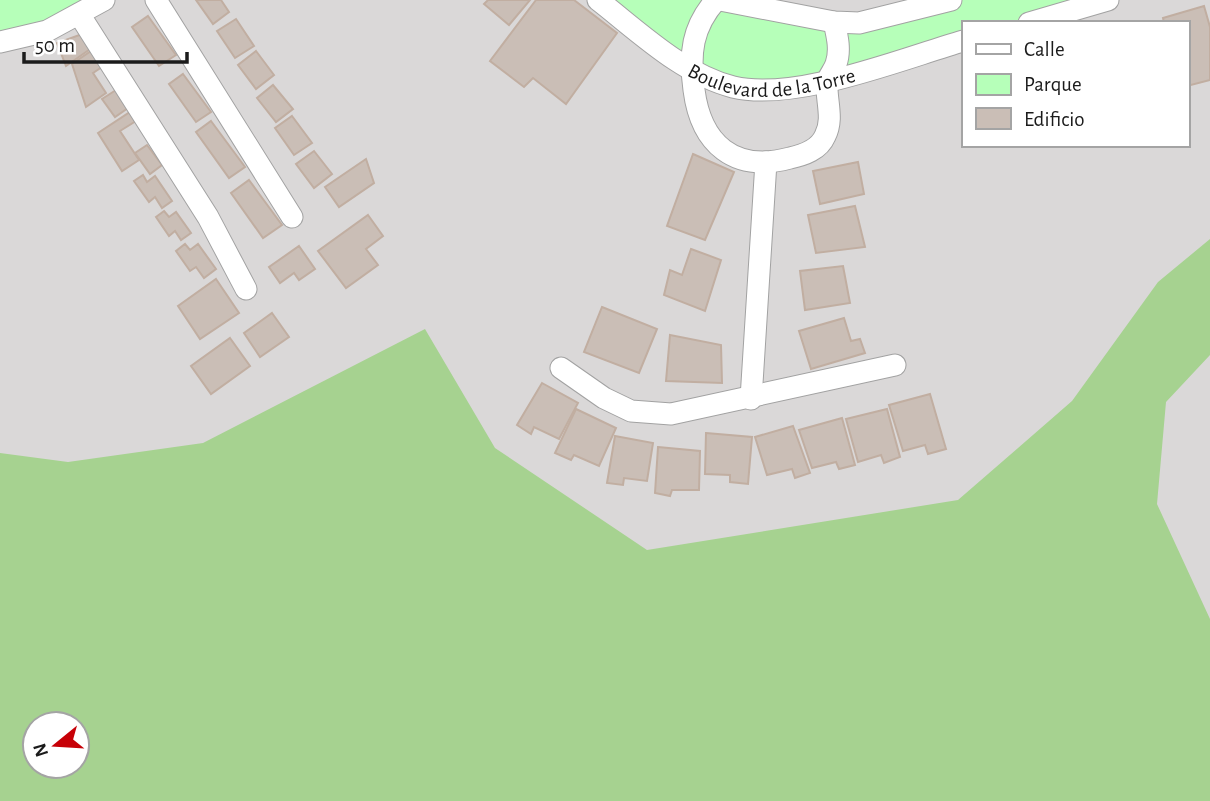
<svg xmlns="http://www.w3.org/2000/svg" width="1210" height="801" viewBox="0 0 1210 801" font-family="'Alegreya Sans',sans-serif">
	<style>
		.residential { fill: #dad8d8; fill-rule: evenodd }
		.forest { fill: #a6d290; fill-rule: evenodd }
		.park { fill: #b6ffb9 }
		.building { fill: #cabeb6; stroke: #c1aea1; stroke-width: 2 }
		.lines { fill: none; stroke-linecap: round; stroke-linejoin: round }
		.minor-casing { stroke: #a2a2a2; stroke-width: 23 }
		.minor { stroke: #fff; stroke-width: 21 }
		.labels { text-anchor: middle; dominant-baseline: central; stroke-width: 7; stroke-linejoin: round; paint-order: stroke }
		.street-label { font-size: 21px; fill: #1b1b1b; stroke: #fff }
	</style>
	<rect width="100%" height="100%" fill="#eee9e0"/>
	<!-- residential -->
	<path class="residential" d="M 0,0 L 1210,0 L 1210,801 L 0,801 ZM 963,23 L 1187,23 L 1187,145 L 963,145 ZM 35,724 L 77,724 L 77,766 L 35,766 Z"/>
	<!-- forest -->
	<path class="forest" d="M 1210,239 L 1210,355 L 1166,402 L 1157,504 L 1210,619 L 1210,801 L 0,801 L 0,453 L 68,462 L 203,443 L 425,329 L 495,448 L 647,550 L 958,500 L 1072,401 L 1158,282 ZM 35,724 L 77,724 L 77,766 L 35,766 Z"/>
	<!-- park -->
	<g class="park">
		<polygon points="0,0 104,0 0,42"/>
		<polygon points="598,0 720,0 834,22 951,0 1109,0 1029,23 963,23 963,41 827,80 733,87"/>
	</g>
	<!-- building -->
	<g class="building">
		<polygon points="196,0 221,0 229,12 213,24"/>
		<polygon points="488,0 530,0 509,25 484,4"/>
		<polygon points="536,0 574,0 617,33 566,104 533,78 524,87 490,61"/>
		<polygon points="1204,6 1210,27 1210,80 1187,86 1187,23 1164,23 1163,18"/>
		<polygon points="148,16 176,55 159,66 132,27"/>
		<polygon points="236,19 254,46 235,58 217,31"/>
		<polygon points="85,33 93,47 66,66 57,43"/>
		<polygon points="94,49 105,65 93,73 106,93 86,107 72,64"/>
		<polygon points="256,51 274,75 256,89 238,65"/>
		<polygon points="183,74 211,112 196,122 169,84"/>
		<polygon points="273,85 293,109 276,122 257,98"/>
		<polygon points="116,90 128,108 115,117 102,99"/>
		<polygon points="130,112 136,121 120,131 139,160 122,171 98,133"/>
		<polygon points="292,116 312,143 294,155 275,128"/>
		<polygon points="211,121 245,167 229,178 196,132"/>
		<polygon points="147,145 162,165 150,174 135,153"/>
		<polygon points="314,151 332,174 314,188 296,164"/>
		<polygon points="693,154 734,172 705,240 667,226"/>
		<polygon points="366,159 374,183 339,207 325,187"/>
		<polygon points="858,162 864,194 820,204 813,171"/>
		<polygon points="143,175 147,182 155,176 172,201 162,208 155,197 149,202 134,181"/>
		<polygon points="249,180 282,225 263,238 231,193"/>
		<polygon points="855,206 865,247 816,253 808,215"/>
		<polygon points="164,211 169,217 176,212 191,233 181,240 175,231 169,236 156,217"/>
		<polygon points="368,215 383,236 366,249 378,265 346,288 318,251"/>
		<polygon points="185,244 190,250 198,244 216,269 204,278 196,267 190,271 176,251"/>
		<polygon points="299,246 315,269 299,280 294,273 280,283 269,267"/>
		<polygon points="691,249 721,260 705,311 664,295 670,270 682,275"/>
		<polygon points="843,266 850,303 805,310 800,271"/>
		<polygon points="216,279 239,313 200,339 178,306"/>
		<polygon points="602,307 657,329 639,373 584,352"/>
		<polygon points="272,313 289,337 260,357 244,333"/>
		<polygon points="844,318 851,341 860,339 865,353 811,369 799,331"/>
		<polygon points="670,335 721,345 722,383 666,381"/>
		<polygon points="230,338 250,366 211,394 191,366"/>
		<polygon points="542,383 578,403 559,439 534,427 531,434 517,425"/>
		<polygon points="930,394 946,449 928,454 925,445 903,451 889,405"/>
		<polygon points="576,409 616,428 599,466 574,455 571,460 555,453"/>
		<polygon points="887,409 900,457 884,463 881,455 858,462 846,419"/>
		<polygon points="842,418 855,465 839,469 836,462 812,468 799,430"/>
		<polygon points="793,426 810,473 795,478 792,469 767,475 755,437"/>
		<polygon points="706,433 752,437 748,484 730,482 730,475 705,474"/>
		<polygon points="615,436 653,443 647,481 624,478 623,485 607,483"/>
		<polygon points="658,447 700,451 699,490 672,490 670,496 655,493"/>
	</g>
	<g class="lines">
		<!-- minor casing -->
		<g class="minor-casing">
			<g id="minor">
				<polyline points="156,0 292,217"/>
				<path id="s1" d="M 598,0 C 638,31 682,74 733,87 C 795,102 901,59 963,41"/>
				<path d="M 716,0 C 692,27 689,54 694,90 C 701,144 734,173 790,158 C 804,155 819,150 825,136 C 834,119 826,101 827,83 C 828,76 834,71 836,64 C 841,50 837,35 834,22"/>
				<polyline points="720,0 834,22 859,23 951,0"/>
				<polyline points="79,14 208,217 246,289"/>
				<polyline points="1029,23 1108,0"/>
				<polyline points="0,42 47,31 104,0"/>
				<polyline points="561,368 604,398 631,411 671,414 895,365"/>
				<polyline points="751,399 766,162"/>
			</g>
		</g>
		<!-- minor -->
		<use href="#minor" class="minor"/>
	</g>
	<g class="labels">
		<!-- street labels -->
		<g class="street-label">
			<text stroke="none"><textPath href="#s1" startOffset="200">Boulevard de la Torre</textPath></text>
		</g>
	</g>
	<!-- legend -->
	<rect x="962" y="21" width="228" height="126" fill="#ffffff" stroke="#a4a4a4" stroke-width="2"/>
	<rect x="976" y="44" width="35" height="10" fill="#ffffff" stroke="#a4a4a4" stroke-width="2"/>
	<text x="1024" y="56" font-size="21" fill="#1b1b1b">Calle</text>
	<rect x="976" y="74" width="35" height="21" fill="#b6ffb9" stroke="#a4a4a4" stroke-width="2"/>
	<text x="1024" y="91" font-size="21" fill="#1b1b1b">Parque</text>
	<rect x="976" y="108" width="35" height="21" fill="#cabeb6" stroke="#a4a4a4" stroke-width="2"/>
	<text x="1024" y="126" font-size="21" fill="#1b1b1b">Edificio</text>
	<!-- north arrow -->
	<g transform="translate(56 745) rotate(252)"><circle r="33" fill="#ffffff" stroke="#a4a4a4" stroke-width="2"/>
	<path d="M0-5L12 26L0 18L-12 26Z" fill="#c70007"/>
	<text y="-10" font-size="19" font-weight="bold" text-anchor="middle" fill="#1b1b1b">N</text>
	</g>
	<!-- scale -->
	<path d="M24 52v10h163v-10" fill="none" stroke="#1b1b1b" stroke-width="3.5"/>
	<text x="35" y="52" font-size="21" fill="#1b1b1b" stroke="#ffffff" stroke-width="5" paint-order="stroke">50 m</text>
</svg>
